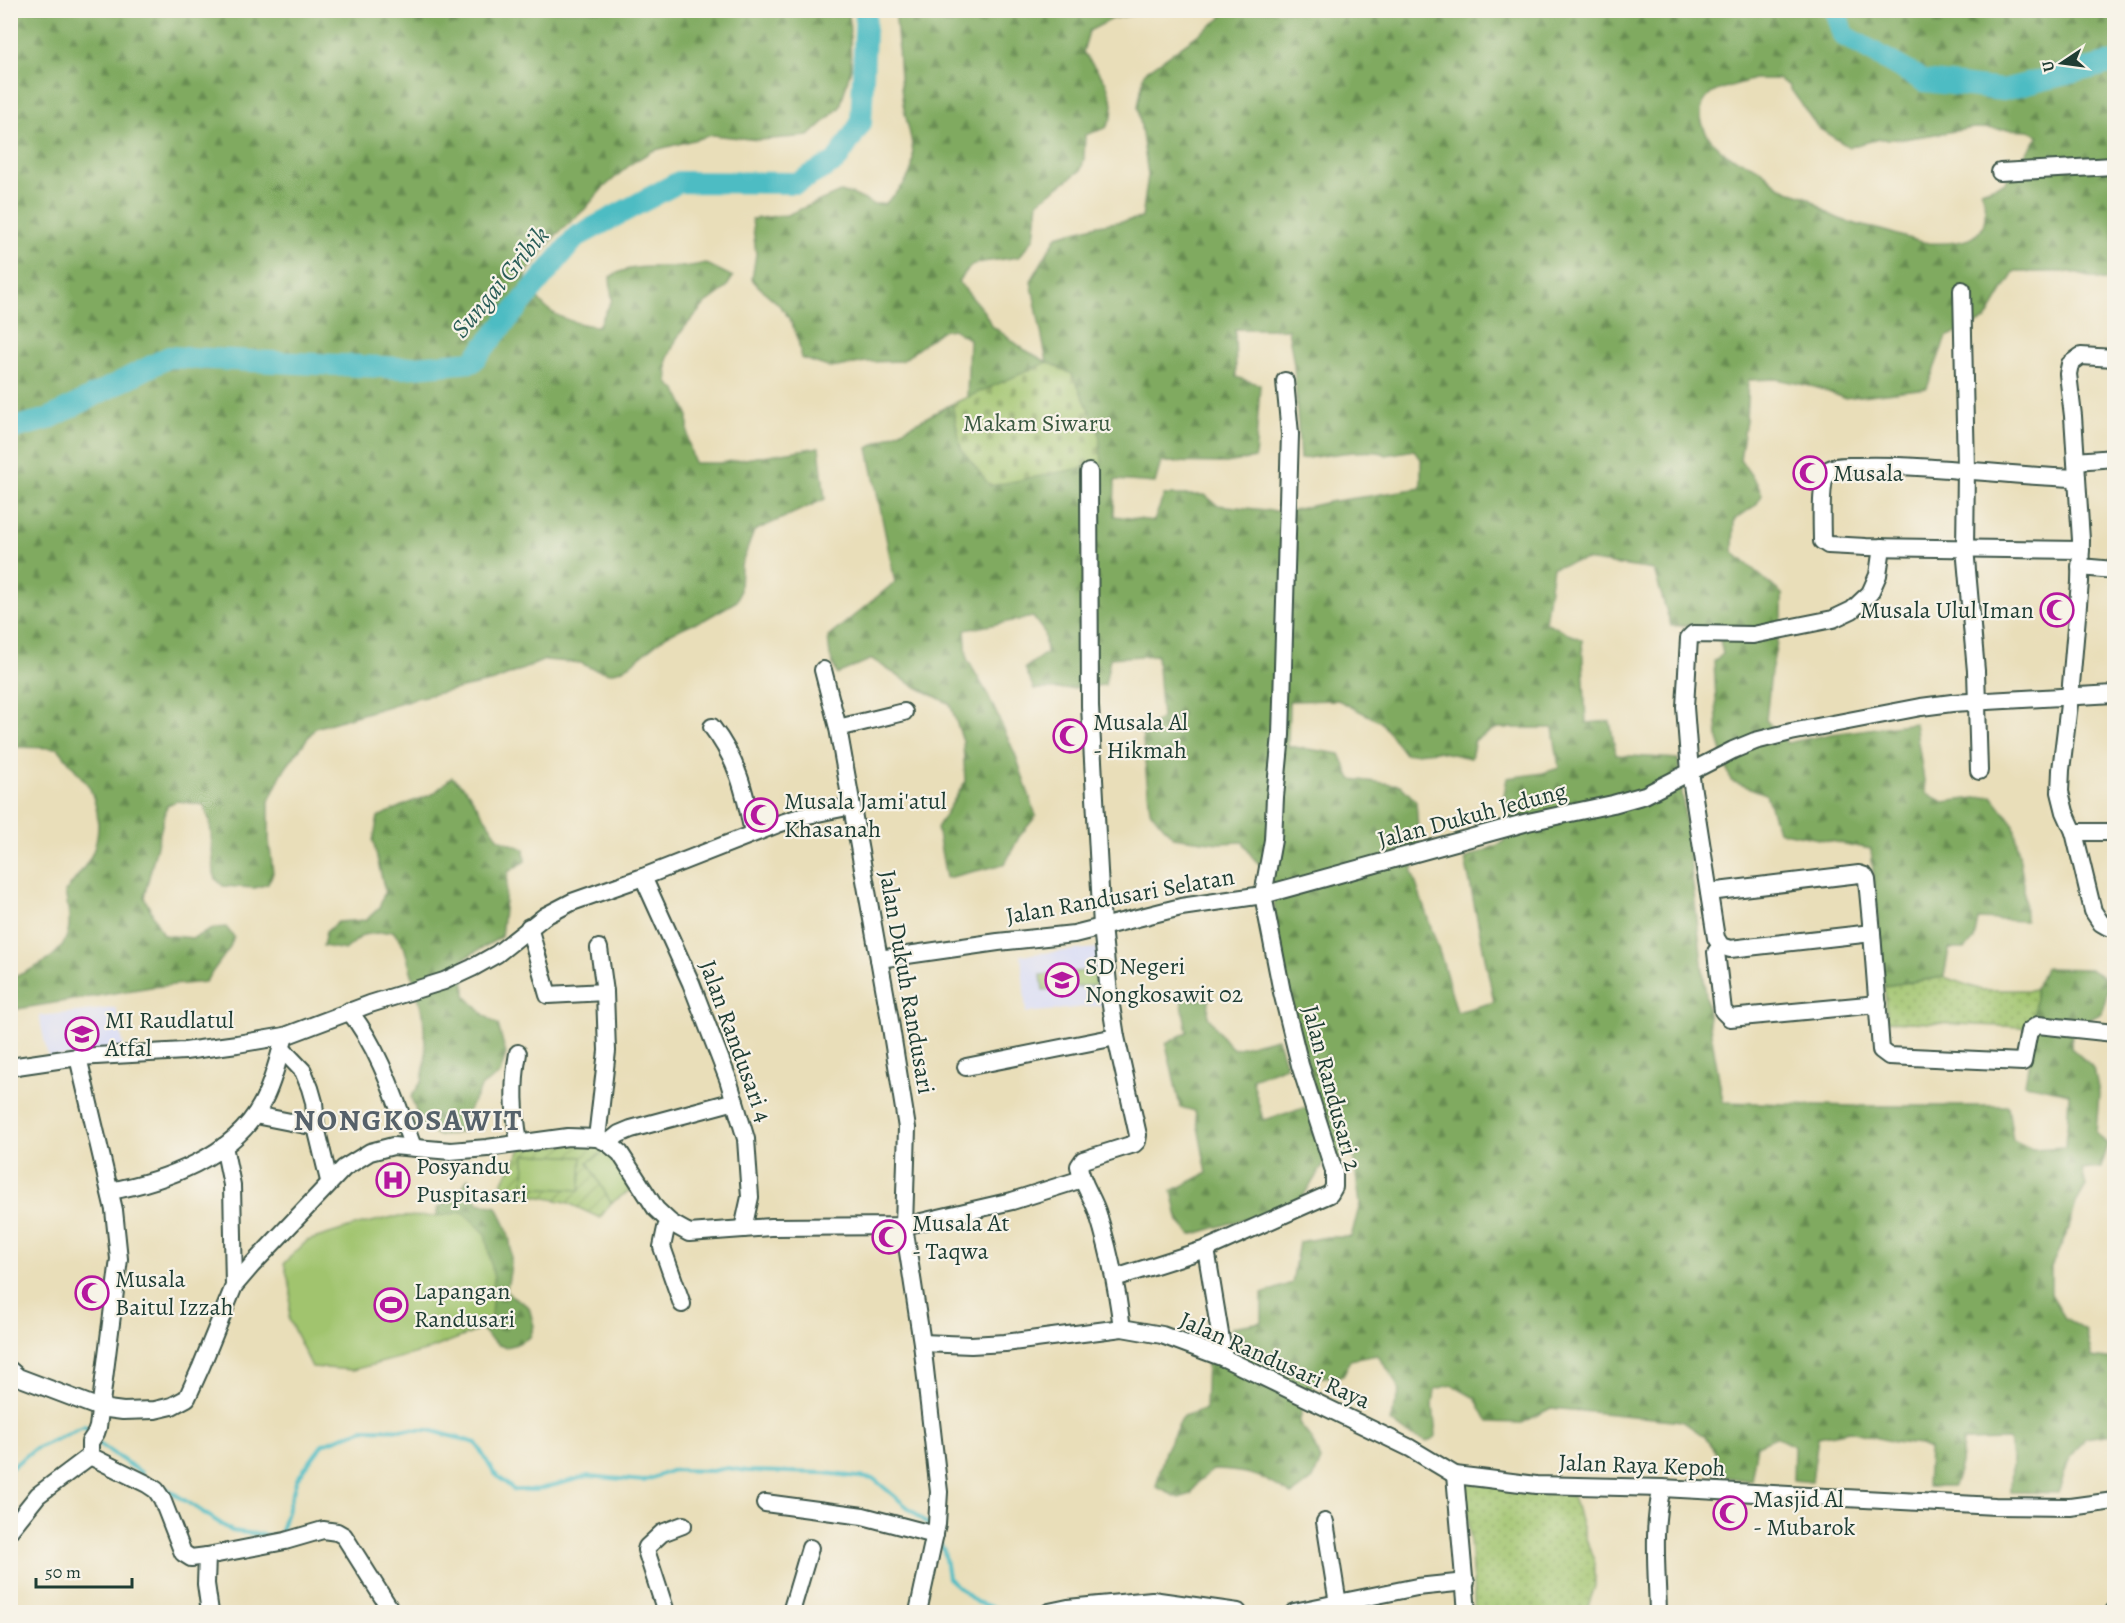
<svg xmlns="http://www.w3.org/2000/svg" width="2125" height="1623" viewBox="0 0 2125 1623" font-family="Alegreya,serif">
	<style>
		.built { fill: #d3d8f9 }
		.grass { fill: url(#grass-dots); stroke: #608051; stroke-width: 1.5 }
		.forest { fill: url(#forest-firs); stroke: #50744a; stroke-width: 1.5; fill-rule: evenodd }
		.cemetery { fill: url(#cemetery-stones); stroke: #608051; stroke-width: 1.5 }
		.garden { fill: url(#garden-furrows); stroke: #608051; stroke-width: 1.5 }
		.pitch { fill: #a1c46e; stroke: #608051; stroke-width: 1.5 }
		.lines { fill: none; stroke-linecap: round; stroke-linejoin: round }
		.stream { stroke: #4dbcc3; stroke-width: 4 }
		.river { stroke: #4dbcc3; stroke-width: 22 }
		.minor-casing { stroke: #3d5548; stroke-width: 20 }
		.minor { stroke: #fff; stroke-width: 16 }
		.labels { text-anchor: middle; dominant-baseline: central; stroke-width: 4.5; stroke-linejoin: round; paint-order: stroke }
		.park-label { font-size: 24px; fill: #395840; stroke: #f7f3e8 }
		.poi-label { font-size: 24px; fill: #1f3d34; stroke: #f7f3e8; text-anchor: start }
		.street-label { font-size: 24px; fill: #1f3d34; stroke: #f7f3e8 }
		.water-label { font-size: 26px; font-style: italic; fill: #2a5d58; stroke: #f7f3e8 }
		.district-label { font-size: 30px; font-weight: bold; letter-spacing: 1.5px; fill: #56616a; stroke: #f7f3e8 }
	</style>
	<defs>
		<pattern id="grass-dots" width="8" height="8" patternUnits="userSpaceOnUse" patternTransform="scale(1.5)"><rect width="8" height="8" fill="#a1c46e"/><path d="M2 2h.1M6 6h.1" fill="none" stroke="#83a05b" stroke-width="1.8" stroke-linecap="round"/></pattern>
		<pattern id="forest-firs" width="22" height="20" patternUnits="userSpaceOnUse" patternTransform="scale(1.5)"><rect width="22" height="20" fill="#80aa61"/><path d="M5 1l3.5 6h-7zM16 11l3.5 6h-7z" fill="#688c51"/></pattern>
		<pattern id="cemetery-stones" width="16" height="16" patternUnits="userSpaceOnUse" patternTransform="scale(1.5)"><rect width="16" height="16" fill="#a1c46e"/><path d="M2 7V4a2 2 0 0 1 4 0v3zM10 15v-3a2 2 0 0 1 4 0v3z" fill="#83a05b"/></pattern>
		<pattern id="garden-furrows" width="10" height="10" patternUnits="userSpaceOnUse" patternTransform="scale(1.5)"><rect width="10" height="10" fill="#a1c46e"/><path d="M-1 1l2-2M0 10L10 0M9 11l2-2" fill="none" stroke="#83a05b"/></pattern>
	</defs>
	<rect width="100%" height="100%" fill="#f7f3e8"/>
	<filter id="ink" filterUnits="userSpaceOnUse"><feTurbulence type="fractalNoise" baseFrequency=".0167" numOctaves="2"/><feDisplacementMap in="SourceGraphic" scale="12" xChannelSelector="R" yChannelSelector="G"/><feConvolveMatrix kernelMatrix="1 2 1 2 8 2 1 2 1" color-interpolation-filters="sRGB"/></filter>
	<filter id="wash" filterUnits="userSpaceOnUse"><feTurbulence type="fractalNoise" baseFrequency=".008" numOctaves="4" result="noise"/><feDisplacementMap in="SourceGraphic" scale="24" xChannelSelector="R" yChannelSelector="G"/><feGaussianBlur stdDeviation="1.35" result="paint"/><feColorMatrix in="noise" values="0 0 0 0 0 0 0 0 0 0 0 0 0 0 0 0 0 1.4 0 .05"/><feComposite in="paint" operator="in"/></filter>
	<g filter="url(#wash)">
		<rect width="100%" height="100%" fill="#e9deb9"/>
		<!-- built -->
		<g class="built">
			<polygon points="1098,948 1104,1005 1026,1013 1021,955"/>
			<polygon points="116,1008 125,1053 48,1057 39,1016"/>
		</g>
		<!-- grass -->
		<g class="grass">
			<polygon points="1944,977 1981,990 2035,990 2034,1032 2022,1027 1887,1021 1884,986"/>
			<polygon points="1466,1481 1573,1496 1584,1534 1595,1563 1595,1586 1586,1612 1475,1612"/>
		</g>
		<!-- forest -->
		<g class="forest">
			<path d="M 11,10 L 849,11 L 851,68 L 840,107 L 809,136 L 759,140 L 712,135 L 652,151 L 632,163 L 602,189 L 585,209 L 556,235 L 527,272 L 525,280 C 531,288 537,300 545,307 C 559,319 580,325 598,326 L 612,300 L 610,277 C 638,259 674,273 705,263 L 733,277 L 725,289 L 705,304 L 684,328 L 677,338 L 667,360 L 668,383 L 677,391 L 688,414 L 688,440 L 694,463 L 720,463 L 819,447 L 825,499 L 754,531 L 741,566 L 740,590 L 737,601 L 704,620 L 691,624 L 667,635 L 631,664 L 621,670 L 610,673 L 591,668 L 581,663 L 545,660 L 494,681 L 416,698 L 315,728 L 282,773 L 269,801 L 269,840 L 273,873 L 268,884 L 255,888 L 223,886 L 216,879 L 214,873 L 210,822 L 204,805 L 177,801 L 167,805 L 144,897 L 163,935 L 193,938 L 215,928 L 226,927 L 234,937 L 229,949 L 205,982 L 151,987 L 11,1010 L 11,973 L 17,976 C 39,966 67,954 69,925 C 70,915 67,902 65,892 C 87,865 102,849 97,812 C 95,803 93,793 88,785 C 78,773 68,761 58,748 L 11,747 Z"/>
			<path d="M 895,11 L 1150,11 L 1112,19 L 1089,31 L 1083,52 L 1106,82 L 1113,104 L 1112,117 L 1106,128 L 1085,135 L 1084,159 L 1081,170 L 1038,202 L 1034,238 L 1019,257 L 982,262 L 971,266 L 958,281 L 985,313 L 991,325 L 1025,350 L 1047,362 L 1031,281 L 1057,236 L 1098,225 L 1142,218 L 1148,175 L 1138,107 L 1144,73 L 1220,19 L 1225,11 L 2114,11 L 2114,283 L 2070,272 L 2014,272 L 1986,320 L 1946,337 L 1927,388 L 1844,398 L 1815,387 L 1776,379 L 1748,380 L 1746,420 L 1740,460 L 1757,483 L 1762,495 L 1756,505 L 1734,520 L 1733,552 L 1782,594 L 1782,617 L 1771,672 L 1766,720 L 1787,743 L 1831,734 L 1915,723 L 1926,793 L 1943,802 L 1992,796 L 2014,825 L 2024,884 L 2025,921 L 1978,919 L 1974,940 L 1965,949 L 1949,949 L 1944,977 L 1884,986 L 1871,849 L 1778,831 L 1766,794 L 1731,781 L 1718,739 L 1714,661 L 1723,654 L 1718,631 L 1695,625 L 1671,626 L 1654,570 L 1585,560 L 1553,567 L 1545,622 L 1582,640 L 1586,723 L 1610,721 L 1616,755 L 1678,759 L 1709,1021 L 1723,1102 L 1853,1106 L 2008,1106 L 2013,1140 L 2032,1149 L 2066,1147 L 2069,1093 L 2025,1084 L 2034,1032 L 2035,990 L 2045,968 L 2090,969 L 2110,981 L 2102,1013 L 2085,1022 L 2073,1019 L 2071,1048 L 2094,1068 L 2099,1093 L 2096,1133 L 2108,1145 L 2101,1168 L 2082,1170 L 2086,1186 L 2076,1203 L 2069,1228 L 2051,1267 L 2051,1295 L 2065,1318 L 2086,1331 L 2092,1357 L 2114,1360 L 2114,1434 L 2084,1438 L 2068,1462 L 2058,1493 L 2011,1492 L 2012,1458 L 2009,1440 L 1963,1441 L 1961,1464 L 1954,1486 L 1927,1486 L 1929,1449 L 1920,1445 L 1894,1442 L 1850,1431 L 1818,1437 L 1812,1482 L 1793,1480 L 1794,1446 L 1776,1437 L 1757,1445 L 1751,1481 L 1715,1475 L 1716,1453 L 1705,1437 L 1682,1421 L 1551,1408 L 1522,1423 L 1488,1422 L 1475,1398 L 1452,1385 L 1435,1389 L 1433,1405 L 1436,1436 L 1427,1442 L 1408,1434 L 1390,1421 L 1400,1391 L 1390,1372 L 1377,1355 L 1350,1360 L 1343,1376 L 1319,1377 L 1303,1406 L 1299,1424 L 1310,1437 L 1321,1460 L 1313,1479 L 1292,1495 C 1260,1475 1251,1471 1213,1470 L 1199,1481 L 1191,1494 L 1179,1498 L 1156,1487 L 1165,1451 L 1183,1416 L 1205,1409 L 1207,1361 L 1216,1362 L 1231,1349 L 1232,1327 L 1262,1322 L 1262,1294 L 1292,1283 L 1299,1242 L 1327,1237 L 1351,1237 L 1360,1204 L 1353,1154 L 1325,1162 L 1304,1195 L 1278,1209 L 1191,1235 L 1179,1222 L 1172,1191 L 1207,1173 L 1195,1111 L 1180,1107 L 1166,1044 L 1187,1032 L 1181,998 L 1209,999 L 1208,1017 C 1217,1027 1224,1043 1234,1049 L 1277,1038 L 1286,1066 L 1252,1079 L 1263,1120 L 1319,1104 L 1280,960 L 1271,875 L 1252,857 L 1243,842 L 1218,843 L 1173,837 L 1150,811 L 1142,731 L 1162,718 L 1157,655 L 1110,658 L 1105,685 L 1061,689 L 1034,689 L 1025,668 L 1046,653 L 1044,632 L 1033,617 L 965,630 L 967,659 L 988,695 L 1016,756 L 1036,816 L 1019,837 L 1005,864 L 946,878 L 937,828 L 965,782 L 963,741 L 950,704 L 909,683 L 872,659 L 837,674 L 830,656 L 828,637 L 895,582 L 868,448 L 952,404 L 961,448 L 1048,362 L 967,398 L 969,339 L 953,329 L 941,331 L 902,361 L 866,362 L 831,368 L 801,358 C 799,337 792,317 776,302 C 767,294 759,288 752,279 L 756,254 L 752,219 L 787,215 L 840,192 L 852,194 L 873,204 L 885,204 C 896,193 908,183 912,167 C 916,146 906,123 903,103 C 898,72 899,41 895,11 ZM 1754,79 L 1778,79 L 1788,85 L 1818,128 L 1849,147 L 1879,139 L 1904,139 L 1974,128 L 2029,130 L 2039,136 L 2004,183 L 1981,191 C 1984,197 1984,202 1985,209 C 1988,243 1956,244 1929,243 C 1912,241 1897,234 1881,230 C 1865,226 1848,224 1833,216 C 1824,212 1819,205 1811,200 C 1804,194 1794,194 1786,190 C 1775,185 1769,177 1761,170 C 1751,163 1738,161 1728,155 C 1709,144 1688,113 1711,94 C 1717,89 1745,82 1754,79 ZM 1235,329 L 1288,329 L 1294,365 L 1300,459 C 1316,457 1376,446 1386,455 L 1414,450 L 1421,459 L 1421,488 L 1329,502 L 1285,512 L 1217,505 L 1205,495 L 1164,495 L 1154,521 L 1114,516 L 1115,480 L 1155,483 L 1161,462 L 1226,463 L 1255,458 L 1260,385 L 1236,377 ZM 1338,700 L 1381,722 L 1405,754 L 1437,751 L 1471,758 L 1475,740 L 1497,728 L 1553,728 L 1559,768 L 1543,773 L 1507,778 L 1504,795 L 1511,831 L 1502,843 L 1465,859 L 1494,1002 L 1457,1012 L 1442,960 L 1412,872 L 1419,845 L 1416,801 L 1400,785 L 1351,779 L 1340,754 L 1288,746 L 1289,701 Z"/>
			<polygon points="452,777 466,789 499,839 524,849 525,861 508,872 501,937 463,959 465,995 483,1014 498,1025 506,1054 500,1074 482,1086 466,1115 464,1132 439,1136 421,1125 411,1097 422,1081 426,1057 423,1014 404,946 393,931 363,935 345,950 323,946 326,932 338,922 366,920 379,908 385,891 373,841 378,817 406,804 433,794"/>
			<path d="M 468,1178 L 478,1203 L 497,1207 C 514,1238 514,1258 506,1292 L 529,1307 L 534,1326 L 530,1337 C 505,1351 501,1351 482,1330 L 490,1326 L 463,1212 L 437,1216 L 437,1209 L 459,1193 Z"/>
		</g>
		<!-- cemetery -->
		<polygon class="cemetery" points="1048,362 1072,374 1099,431 1102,464 990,486 961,448 952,404"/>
		<!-- garden -->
		<polygon class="garden" points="594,1143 610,1148 588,1162 611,1203 600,1218 566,1202 521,1193 500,1186 522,1148"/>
		<!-- pitch -->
		<g class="pitch">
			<polygon points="1095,970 1096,985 1043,990 1041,975"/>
			<polygon points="610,1148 634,1188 611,1203 588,1162"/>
			<polygon points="525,1154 582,1157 580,1190 524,1187"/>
			<polygon points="463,1212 485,1233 494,1278 490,1326 425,1351 353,1370 312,1367 289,1320 291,1290 284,1263 307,1241 358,1225 393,1217 437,1216"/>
		</g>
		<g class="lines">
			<!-- stream -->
			<g class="stream">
				<polyline points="96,1442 142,1473"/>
				<polyline points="10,1469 33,1450 85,1426 90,1433"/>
				<polyline points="161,1485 232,1531 272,1536"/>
				<polyline points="279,1537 297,1479 323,1444 364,1429 429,1430 476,1443 494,1473 514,1490 536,1490 588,1476 644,1481 673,1470 712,1471 727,1468 747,1471 825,1473 874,1479 931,1527"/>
				<polyline points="939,1541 944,1551 948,1578 976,1602 1009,1612"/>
				<polyline points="1014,1612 1033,1610 1036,1612"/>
			</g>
			<!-- river -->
			<g class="river">
				<polyline points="1835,10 1843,35 1924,81 2003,90 2114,62"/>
				<polyline points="10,429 48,419 169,357 403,368 472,362 576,237 679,182 797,183 836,161 861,123 866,10"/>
			</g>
		</g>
	</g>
	<g filter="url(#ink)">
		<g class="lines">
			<!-- minor casing -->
			<g class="minor-casing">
				<g id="minor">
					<polyline points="2000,172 2114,166"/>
					<polyline points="1962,290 1966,469 1965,548 1976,671 1979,771"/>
					<polyline points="2114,358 2081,356 2070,364 2068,374 2073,416 2081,540 2080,582 2070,696 2061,770 2060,792 2065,812 2074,832 2093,911 2101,923 2108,927 2114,928"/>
					<polyline points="2076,461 2114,458"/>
					<path d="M 1089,472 L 1090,706 L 1102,926 L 1109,993 L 1116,1037 L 1138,1135 L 1137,1141 L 1134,1144 L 1083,1160 L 1079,1166 C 1081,1183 1093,1197 1098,1214 C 1110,1253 1117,1287 1122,1328"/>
					<path d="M 2077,478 C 2004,476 1931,464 1857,466 C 1849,466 1837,465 1830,469 C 1819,477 1822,527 1822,541 L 1828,545 L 1866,547 L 2081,550"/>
					<polyline points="1882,547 1878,575 1870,593 1852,610 1833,619 1753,635 1693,634 1689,638 1685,707 1690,772 1716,938 1721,946 1730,949 1872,933 1881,1050 1889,1056 2023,1062 2029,1031 2038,1025 2114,1033"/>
					<polyline points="2080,567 2114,570"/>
					<polyline points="823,670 838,728 889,1015 907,1128 904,1226 922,1343 939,1492 937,1524 918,1612"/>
					<path d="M 712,727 C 738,761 745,792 753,833"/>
					<polyline points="838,728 904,712"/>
					<polyline points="2074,832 2114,832"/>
					<polyline points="643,877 691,983 728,1079 746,1139 750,1197 743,1229"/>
					<polyline points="1709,892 1859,874 1865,876 1867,880 1872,933"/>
					<polyline points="529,927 548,995 605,992"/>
					<polyline points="1721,946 1716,952 1723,1011 1730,1018 1878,1004"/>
					<polyline points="879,959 998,942 1074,934 1181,907 1263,895 1528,822 1613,804 1645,795 1733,750 1755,741 1791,732 1921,707 1952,703 2114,694"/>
					<path d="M 349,1011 C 380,1049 396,1102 413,1147"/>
					<polyline points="281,1048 303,1071 310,1088 314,1102 316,1127 329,1181"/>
					<path d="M 518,1053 C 512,1087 514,1110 519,1143"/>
					<polyline points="78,1057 114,1210 119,1259 98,1427 96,1433 90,1442 90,1456"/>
					<polyline points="10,1067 78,1057 185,1051 237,1044 285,1036 370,1004 444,981 472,968 497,954 545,916 572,902 643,877 778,824 803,816 852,806"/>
					<polyline points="966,1067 1116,1037"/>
					<polyline points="255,1115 316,1127"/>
					<polyline points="597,1138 607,1051 605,992 599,948"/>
					<polyline points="608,1143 619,1134 631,1129 735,1101"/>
					<polyline points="224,1146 232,1185 234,1286"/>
					<path d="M 110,1191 C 164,1181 233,1157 261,1105 C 273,1084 278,1058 285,1036"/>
					<polyline points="671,1223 666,1228 662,1247 682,1304"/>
					<polyline points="1206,1249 1224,1358"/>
					<polyline points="1115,1278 1206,1249 1330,1194 1334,1187 1334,1171 1300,1065 1282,992 1263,895 1273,840 1275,797 1281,735 1290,434 1285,381"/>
					<polyline points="922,1343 971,1345 1005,1343 1122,1328 1162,1335 1224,1358 1410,1448 1455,1475 1480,1478 1536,1485 1662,1488 1995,1506 2070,1507 2114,1501"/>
					<polyline points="10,1370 18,1377 100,1408 123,1411 155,1410 172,1406 187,1398 201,1367 234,1286 252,1265 344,1168 370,1152 393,1146 451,1151 487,1148 568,1137 597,1138 608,1143 620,1153 656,1209 671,1223 689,1233 771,1227 904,1226 1012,1201 1082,1179"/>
					<polyline points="90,1456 147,1484 156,1490 162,1499 183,1553 191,1558 207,1556 285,1541 323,1530 337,1532 344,1536 392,1612"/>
					<polyline points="1455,1475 1467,1612"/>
					<polyline points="765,1503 863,1516 935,1535"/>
					<polyline points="1325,1522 1338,1604"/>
					<polyline points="10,1530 38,1495 90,1456"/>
					<polyline points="207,1556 206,1584 210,1612"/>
					<polyline points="666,1612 646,1550 647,1547 662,1533 683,1525"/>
					<polyline points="791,1612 810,1548"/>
					<polyline points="1049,1612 1068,1608 1152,1600 1238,1612"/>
					<polyline points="1294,1612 1417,1587 1466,1582"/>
					<path d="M 1658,1612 C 1657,1572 1652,1527 1662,1488"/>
					<polyline points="2114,1612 2114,1611"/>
				</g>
			</g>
			<!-- minor -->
			<use href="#minor" class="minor"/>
		</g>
	</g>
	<!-- icons -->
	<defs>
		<g id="mosque-ring" transform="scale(1.725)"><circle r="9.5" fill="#f7f3e8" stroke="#b5179e" stroke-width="1.5"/><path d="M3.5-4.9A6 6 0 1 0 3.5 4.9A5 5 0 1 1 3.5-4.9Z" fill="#b5179e"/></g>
		<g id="school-ring" transform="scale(1.725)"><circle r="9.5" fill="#f7f3e8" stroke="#b5179e" stroke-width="1.5"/><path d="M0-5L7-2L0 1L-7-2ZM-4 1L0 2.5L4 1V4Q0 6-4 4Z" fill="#b5179e"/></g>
		<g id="hospital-ring" transform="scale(1.725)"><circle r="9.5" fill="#f7f3e8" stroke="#b5179e" stroke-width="1.5"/><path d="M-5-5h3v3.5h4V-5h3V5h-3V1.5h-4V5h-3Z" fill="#b5179e"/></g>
		<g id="stadium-ring" transform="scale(1.725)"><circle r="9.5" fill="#f7f3e8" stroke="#b5179e" stroke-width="1.5"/><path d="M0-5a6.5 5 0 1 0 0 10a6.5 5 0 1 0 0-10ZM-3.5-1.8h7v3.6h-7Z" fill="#b5179e"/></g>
	</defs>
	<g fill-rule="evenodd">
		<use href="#mosque-ring" x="1810" y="473"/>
		<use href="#mosque-ring" x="2057" y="610"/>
		<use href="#mosque-ring" x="1070" y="736"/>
		<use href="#mosque-ring" x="761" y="815"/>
		<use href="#school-ring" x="1062" y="980"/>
		<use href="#school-ring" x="82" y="1034"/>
		<use href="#hospital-ring" x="393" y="1180"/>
		<use href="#mosque-ring" x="889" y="1237"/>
		<use href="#mosque-ring" x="92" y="1293"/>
		<use href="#stadium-ring" x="391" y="1305"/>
		<use href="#mosque-ring" x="1730" y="1513"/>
	</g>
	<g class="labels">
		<!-- park labels -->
		<g class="park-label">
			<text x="1037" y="423">Makam Siwaru</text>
		</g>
		<!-- poi labels -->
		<g class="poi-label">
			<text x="1833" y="473">Musala</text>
			<text x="2034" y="610" text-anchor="end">Musala Ulul Iman</text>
			<text x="1093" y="722">Musala Al<tspan x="1093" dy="28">- Hikmah</tspan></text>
			<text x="784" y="801">Musala Jami'atul<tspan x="784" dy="28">Khasanah</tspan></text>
			<text x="1085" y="966">SD Negeri<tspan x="1085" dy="28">Nongkosawit 02</tspan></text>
			<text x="105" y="1020">MI Raudlatul<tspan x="105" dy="28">Atfal</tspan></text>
			<text x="416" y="1166">Posyandu<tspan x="416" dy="28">Puspitasari</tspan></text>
			<text x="912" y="1223">Musala At<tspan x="912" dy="28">- Taqwa</tspan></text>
			<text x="115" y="1279">Musala<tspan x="115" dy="28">Baitul Izzah</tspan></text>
			<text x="414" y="1291">Lapangan<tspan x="414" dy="28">Randusari</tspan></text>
			<text x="1753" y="1499">Masjid Al<tspan x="1753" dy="28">- Mubarok</tspan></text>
		</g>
		<!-- street labels -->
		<g class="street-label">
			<text transform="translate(1472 815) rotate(-15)">Jalan Dukuh Jedung</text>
			<text transform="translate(1120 896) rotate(-10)">Jalan Randusari Selatan</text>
			<text transform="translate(907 982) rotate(80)">Jalan Dukuh Randusari</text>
			<text transform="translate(736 1041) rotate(70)">Jalan Randusari 4</text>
			<text transform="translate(1332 1088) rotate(75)">Jalan Randusari 2</text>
			<text transform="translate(1275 1360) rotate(24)">Jalan Randusari Raya</text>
			<text transform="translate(1642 1465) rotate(2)">Jalan Raya Kepoh</text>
		</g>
		<!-- water labels -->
		<g class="water-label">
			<text transform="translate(500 282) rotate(-50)">Sungai Gribik</text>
		</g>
		<!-- district labels -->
		<g class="district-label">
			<text x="408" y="1120">NONGKOSAWIT</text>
		</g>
	</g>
	<!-- margin -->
	<rect width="2125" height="1623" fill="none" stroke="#f7f3e8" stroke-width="36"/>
	<!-- north arrow -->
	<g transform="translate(2062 63) rotate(257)" stroke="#f7f3e8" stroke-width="4.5" paint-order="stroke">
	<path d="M0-4.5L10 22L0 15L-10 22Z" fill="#1f3d34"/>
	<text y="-9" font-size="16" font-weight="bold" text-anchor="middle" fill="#1f3d34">U</text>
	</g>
	<!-- scale -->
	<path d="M36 1578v9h96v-9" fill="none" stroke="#1f3d34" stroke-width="3"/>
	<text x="45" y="1578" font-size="18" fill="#1f3d34" stroke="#f7f3e8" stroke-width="4.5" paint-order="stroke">50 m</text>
</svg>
